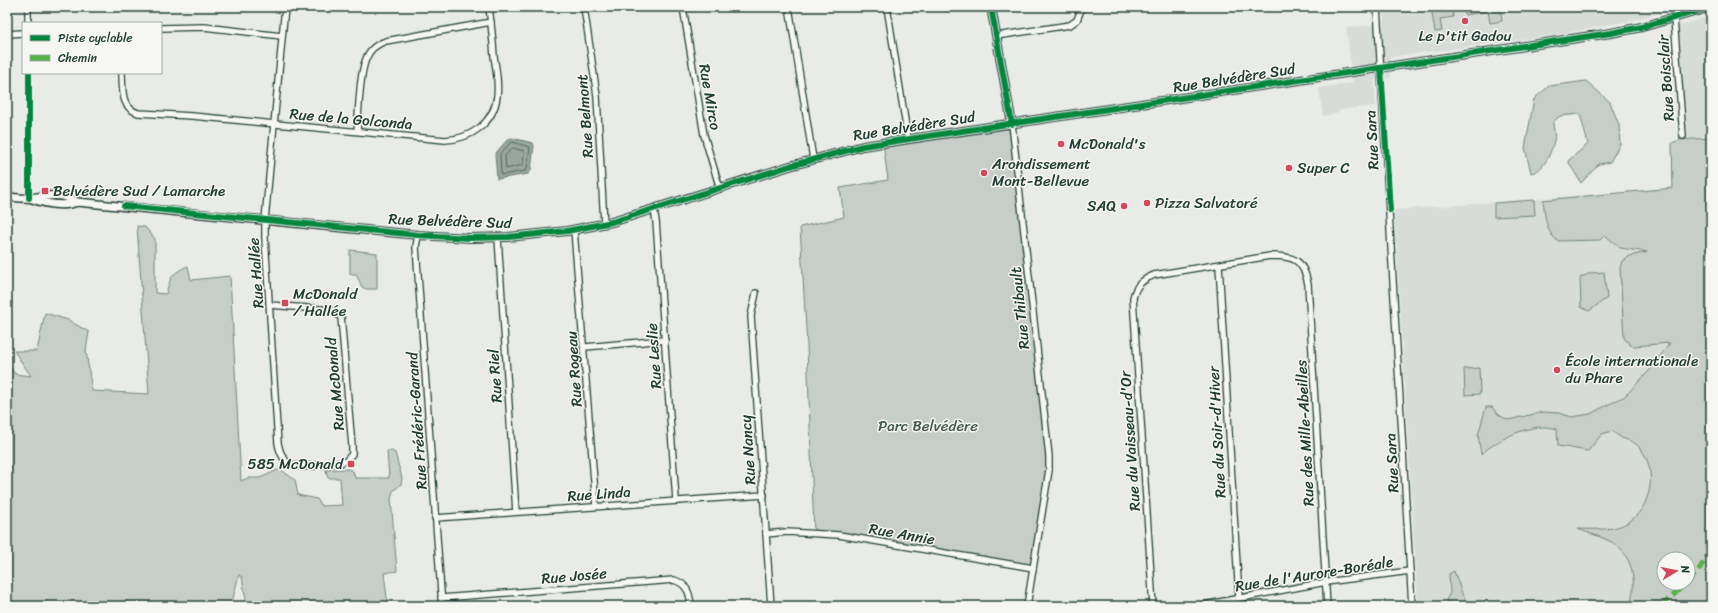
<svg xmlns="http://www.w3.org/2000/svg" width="1718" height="613" viewBox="0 0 1718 613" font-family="Sriracha,sans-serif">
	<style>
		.built { fill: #d8dcd8 }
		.green { fill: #c7cec9; stroke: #73867e; fill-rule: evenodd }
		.water { fill: #99a6a0; stroke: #687c75 }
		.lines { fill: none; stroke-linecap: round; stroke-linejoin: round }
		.shore { stroke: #50675f; stroke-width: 1 }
		.minor-casing { stroke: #1f3d34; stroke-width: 8 }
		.tertiary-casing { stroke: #1f3d34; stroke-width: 10 }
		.minor { stroke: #f6f6f2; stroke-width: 5.5 }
		.tertiary { stroke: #f6f6f2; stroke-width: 7 }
		.quiet { stroke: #55b346; stroke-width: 5; stroke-dasharray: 10 5; stroke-linecap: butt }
		.cycleway-casing { stroke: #f6f6f2; stroke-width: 8 }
		.cycleway { stroke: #00873e; stroke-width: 6 }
		.poi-dot { fill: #d1495b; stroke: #f6f6f2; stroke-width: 1.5 }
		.labels { text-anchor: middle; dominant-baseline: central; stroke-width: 3; stroke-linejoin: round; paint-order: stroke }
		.poi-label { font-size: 15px; fill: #1f3d34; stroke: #f6f6f2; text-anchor: start }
		.street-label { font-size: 15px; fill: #1f3d34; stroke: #f6f6f2 }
		.park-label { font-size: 15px; fill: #415a52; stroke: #f6f6f2 }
	</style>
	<rect width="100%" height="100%" fill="#e9ebe7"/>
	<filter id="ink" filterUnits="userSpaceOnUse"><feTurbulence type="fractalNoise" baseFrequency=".025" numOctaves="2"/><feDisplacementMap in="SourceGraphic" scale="8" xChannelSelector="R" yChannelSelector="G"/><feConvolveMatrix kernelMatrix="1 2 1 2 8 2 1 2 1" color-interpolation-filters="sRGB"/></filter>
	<g filter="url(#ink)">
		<!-- built -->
		<g class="built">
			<polygon points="1401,7 1687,7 1629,21 1557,35 1390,57 1391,78 1374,80 1376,106 1339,110 1339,113 1323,116 1319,88 1353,83 1346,28 1384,24 1384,10"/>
			<polygon points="1711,16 1711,138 1679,140 1671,28"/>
			<polygon points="1711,185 1688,559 1664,559 1664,583 1667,606 1418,606 1394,210"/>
		</g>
		<!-- green -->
		<g class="green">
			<polygon points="1431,7 1452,7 1453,17 1440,19 1442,31 1435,32"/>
			<polygon points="1464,7 1500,7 1502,21 1490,23 1488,11 1465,15"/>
			<path d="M 1586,81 L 1610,102 L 1619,125 L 1620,144 L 1610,162 L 1599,164 L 1581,183 L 1568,161 L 1588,144 L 1580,114 L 1560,116 L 1553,122 C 1553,128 1556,135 1554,141 C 1551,153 1544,171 1531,173 L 1525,148 L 1534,99 L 1549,86 Z"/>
			<polygon points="1012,124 1049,456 1033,568 814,533 807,346 800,227 844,217 840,188 888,180 883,143"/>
			<path d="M 1711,138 L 1711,606 L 1630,606 C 1636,584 1635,561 1616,545 C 1607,538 1590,534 1578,529 C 1594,529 1613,531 1627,523 C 1652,508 1658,470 1640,448 C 1634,441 1629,441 1622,438 C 1618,436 1615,433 1612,431 L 1602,434 L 1588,451 L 1558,446 L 1557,429 C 1532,421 1499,439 1481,454 L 1478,435 L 1486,407 L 1492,407 L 1499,415 L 1508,420 L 1543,412 L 1559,413 L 1572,417 L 1590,414 L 1625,396 L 1650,370 L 1670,343 L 1634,346 L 1630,345 L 1624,338 L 1620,268 L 1622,261 L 1630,256 L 1647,252 L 1620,248 L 1605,235 L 1600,240 L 1558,241 C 1545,232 1545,214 1543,200 L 1673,188 L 1672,143 L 1679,140 ZM 1664,559 L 1688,559 L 1688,583 L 1664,583 Z"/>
			<polygon points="1534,200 1535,215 1494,217 1494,203"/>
			<path d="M 137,226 L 145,227 L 155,239 L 155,293 L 166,294 C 170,277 172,273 188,266 L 191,280 L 230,276 L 241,481 L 248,478 L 260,478 L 280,469 L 295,480 L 298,495 L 317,499 L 322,506 L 342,505 L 340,478 L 328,478 L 326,470 L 348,469 L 353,471 L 355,478 L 389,478 L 387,451 L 392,451 L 395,453 L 402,478 L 401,484 L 393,491 L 391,499 L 397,571 L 384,573 L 388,606 L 247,606 L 242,577 L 239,575 L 233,598 L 227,606 L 171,606 L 159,603 L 151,606 L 7,606 L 7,362 L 15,374 L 31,376 L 14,351 L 37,351 L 45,313 L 68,320 L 89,332 L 86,351 L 92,391 L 149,394 Z"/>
			<polygon points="350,250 377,253 377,289 366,289 362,287 356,274 350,274"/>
			<polygon points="1604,272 1607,298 1589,311 1581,307 1580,278 1590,273"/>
			<polygon points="1479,368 1480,394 1465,395 1464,369"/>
			<polygon points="1454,571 1463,596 1471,606 1450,606 1446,600 1450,593 1449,574"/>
		</g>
		<!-- water -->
		<polygon class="water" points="512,138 533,143 534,146 531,170 528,174 497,179 495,154 508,139"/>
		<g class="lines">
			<!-- shore -->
			<g class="shore">
				<polygon points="512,142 530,147 527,169 525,171 501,175 500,154"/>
				<polygon points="513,148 524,151 523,165 506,169 505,156"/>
			</g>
			<!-- minor casing -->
			<g class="minor-casing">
				<g id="minor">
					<polyline points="28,7 28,23"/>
					<polyline points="584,7 597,96 604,224"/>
					<polyline points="683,7 704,135 720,189"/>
					<polyline points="789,7 813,159"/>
					<polyline points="887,7 908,139"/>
					<polyline points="1377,7 1412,606"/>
					<polyline points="1674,18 1683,136"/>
					<polyline points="161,28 204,27 282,36"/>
					<polyline points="7,34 23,33"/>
					<polyline points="996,36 1070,25 1077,20 1082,7"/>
					<path d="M 122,73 C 123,89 120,107 138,113 L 192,116 L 445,140 C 471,139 494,123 497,96 C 499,83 496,69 494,56 C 493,40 491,23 489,7"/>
					<polyline points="1012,124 1049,456 1049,470 1027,606"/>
					<path d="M 357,131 C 359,113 359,75 366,59 C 369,50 377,44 386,41 L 491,22"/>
					<polyline points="29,198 29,73"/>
					<polyline points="654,210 656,221 676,500"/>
					<polyline points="574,230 596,506"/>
					<polyline points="418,235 416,247 442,606"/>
					<polyline points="498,238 516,512"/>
					<polyline points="1219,265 1239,598"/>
					<polyline points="756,293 751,316 771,606"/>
					<path d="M 270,305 L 331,310 L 341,317 L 352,446 L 352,454 L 346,461 C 339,464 330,464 321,465 C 299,467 283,471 278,443 L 265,238 L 265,220 L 285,7"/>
					<polyline points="585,347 665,340"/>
					<polyline points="435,518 764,495"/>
					<polyline points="766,534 786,532 839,535 1033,568"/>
					<path d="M 441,598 L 674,580 C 687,584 690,593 691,606"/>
					<path d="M 1153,606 L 1133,298 C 1136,285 1142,280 1154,275 L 1270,256 C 1294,256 1303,259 1308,284 L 1327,606"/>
					<polyline points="1198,606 1326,582 1410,571"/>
				</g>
			</g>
			<!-- tertiary casing -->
			<g class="tertiary-casing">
				<g id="tertiary">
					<polyline points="991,7 1012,124"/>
					<path d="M 7,197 C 14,197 22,199 30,198 C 45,196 63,192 77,202"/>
					<path d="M 29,198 C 43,203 62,208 77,202 L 418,235 L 470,238 L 508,237 L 567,231 L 612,222 L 790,166 L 863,146 L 1611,33 L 1642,27 L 1711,7"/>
				</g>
			</g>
			<!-- minor -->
			<use href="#minor" class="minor"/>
			<!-- tertiary -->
			<use href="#tertiary" class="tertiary"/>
			<!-- quiet -->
			<g class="quiet">
				<polyline points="1688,582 1698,571 1711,550"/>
				<polyline points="1661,606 1687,583"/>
			</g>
			<!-- cycleway casing -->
			<g class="cycleway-casing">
				<g id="cycleway">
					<polyline points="991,7 1012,124"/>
					<polyline points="1381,68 1390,210"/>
					<polyline points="29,198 29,73"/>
					<polyline points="124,206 418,235 470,238 508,237 567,231 612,222 790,166 863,146 1611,33 1642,27 1711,7"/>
				</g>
			</g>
			<!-- cycleway -->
			<use href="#cycleway" class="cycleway"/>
		</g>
	</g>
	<!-- markers -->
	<g class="poi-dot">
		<circle cx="1465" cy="21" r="4"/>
		<circle cx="1061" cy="144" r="4"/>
		<circle cx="1289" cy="168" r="4"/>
		<circle cx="984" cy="173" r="4"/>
		<rect x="41" y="187" width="8" height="8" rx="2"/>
		<circle cx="1147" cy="203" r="4"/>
		<circle cx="1124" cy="206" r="4"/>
		<rect x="281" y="299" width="8" height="8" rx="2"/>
		<circle cx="1557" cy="370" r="4"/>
		<rect x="347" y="460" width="8" height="8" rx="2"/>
	</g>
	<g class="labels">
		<!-- poi labels -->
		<g class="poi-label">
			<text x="1465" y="36" text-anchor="middle">Le p'tit Gadou</text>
			<text x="1069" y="144">McDonald's</text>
			<text x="992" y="164">Arondissement<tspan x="992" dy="17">Mont-Bellevue</tspan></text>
			<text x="1297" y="168">Super C</text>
			<text x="53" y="191">Belvédère Sud / Lamarche</text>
			<text x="1155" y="203">Pizza Salvatoré</text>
			<text x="1116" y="206" text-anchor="end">SAQ</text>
			<text x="293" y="294">McDonald<tspan x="293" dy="17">/ Hallée</tspan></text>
			<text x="1565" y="361">École internationale<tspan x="1565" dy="17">du Phare</tspan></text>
			<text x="343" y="464" text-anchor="end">585 McDonald</text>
		</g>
		<!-- street labels -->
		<g class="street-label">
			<text transform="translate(1234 78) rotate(-9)">Rue Belvédère Sud</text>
			<text transform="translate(1666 78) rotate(-94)">Rue Boisclair</text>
			<text transform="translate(710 97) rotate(80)">Rue Mirco</text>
			<text transform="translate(585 116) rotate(-94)">Rue Belmont</text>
			<text transform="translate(351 119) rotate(5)">Rue de la Golconda</text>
			<text transform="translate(914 126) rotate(-9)">Rue Belvédère Sud</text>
			<text transform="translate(1372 140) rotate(-93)">Rue Sara</text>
			<text transform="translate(450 221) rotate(2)">Rue Belvédère Sud</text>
			<text transform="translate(256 273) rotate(-94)">Rue Hallée</text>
			<text transform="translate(1020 308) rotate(-96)">Rue Thibault</text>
			<text transform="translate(654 356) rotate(-94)">Rue Leslie</text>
			<text transform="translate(574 369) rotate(-94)">Rue Rogeau</text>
			<text transform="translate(495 376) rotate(-94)">Rue Riel</text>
			<text transform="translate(335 384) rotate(-95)">Rue McDonald</text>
			<text transform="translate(417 421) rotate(-94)">Rue Frédéric-Garand</text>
			<text transform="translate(1217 432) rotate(-93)">Rue du Soir-d'Hiver</text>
			<text transform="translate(1305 433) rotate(-93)">Rue des Mille-Abeilles</text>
			<text transform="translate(1130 441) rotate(-94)">Rue du Vaisseau-d'Or</text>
			<text transform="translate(748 450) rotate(-94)">Rue Nancy</text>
			<text transform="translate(1392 463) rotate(-93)">Rue Sara</text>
			<text transform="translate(599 494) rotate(-4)">Rue Linda</text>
			<text transform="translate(902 534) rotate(10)">Rue Annie</text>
			<text transform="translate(1314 574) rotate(-9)">Rue de l'Aurore-Boréale</text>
			<text transform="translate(574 576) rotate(-5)">Rue Josée</text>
		</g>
		<!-- park labels -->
		<g class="park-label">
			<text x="928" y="426">Parc Belvédère</text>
		</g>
	</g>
	<!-- margin -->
	<rect width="1718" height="613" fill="none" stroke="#f6f6f2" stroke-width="24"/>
	<rect x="12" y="12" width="1694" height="589" fill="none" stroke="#1f3d34" stroke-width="1.5" filter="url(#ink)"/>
	<!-- legend -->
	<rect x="22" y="22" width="140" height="52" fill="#f6f6f2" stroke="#a0aca6"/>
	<rect x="30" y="35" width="20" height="6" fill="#00873e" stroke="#a0aca6"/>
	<text x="58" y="42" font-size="12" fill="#1f3d34">Piste cyclable</text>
	<rect x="30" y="55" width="20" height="6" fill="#55b346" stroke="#a0aca6"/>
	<text x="58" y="62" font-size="12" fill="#1f3d34">Chemin</text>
	<!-- north arrow -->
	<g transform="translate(1676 571) rotate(80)"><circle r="19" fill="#f6f6f2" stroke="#a0aca6"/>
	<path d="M0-3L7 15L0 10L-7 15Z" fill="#d1495b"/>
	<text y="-6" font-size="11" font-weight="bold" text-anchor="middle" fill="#1f3d34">N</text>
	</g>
</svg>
